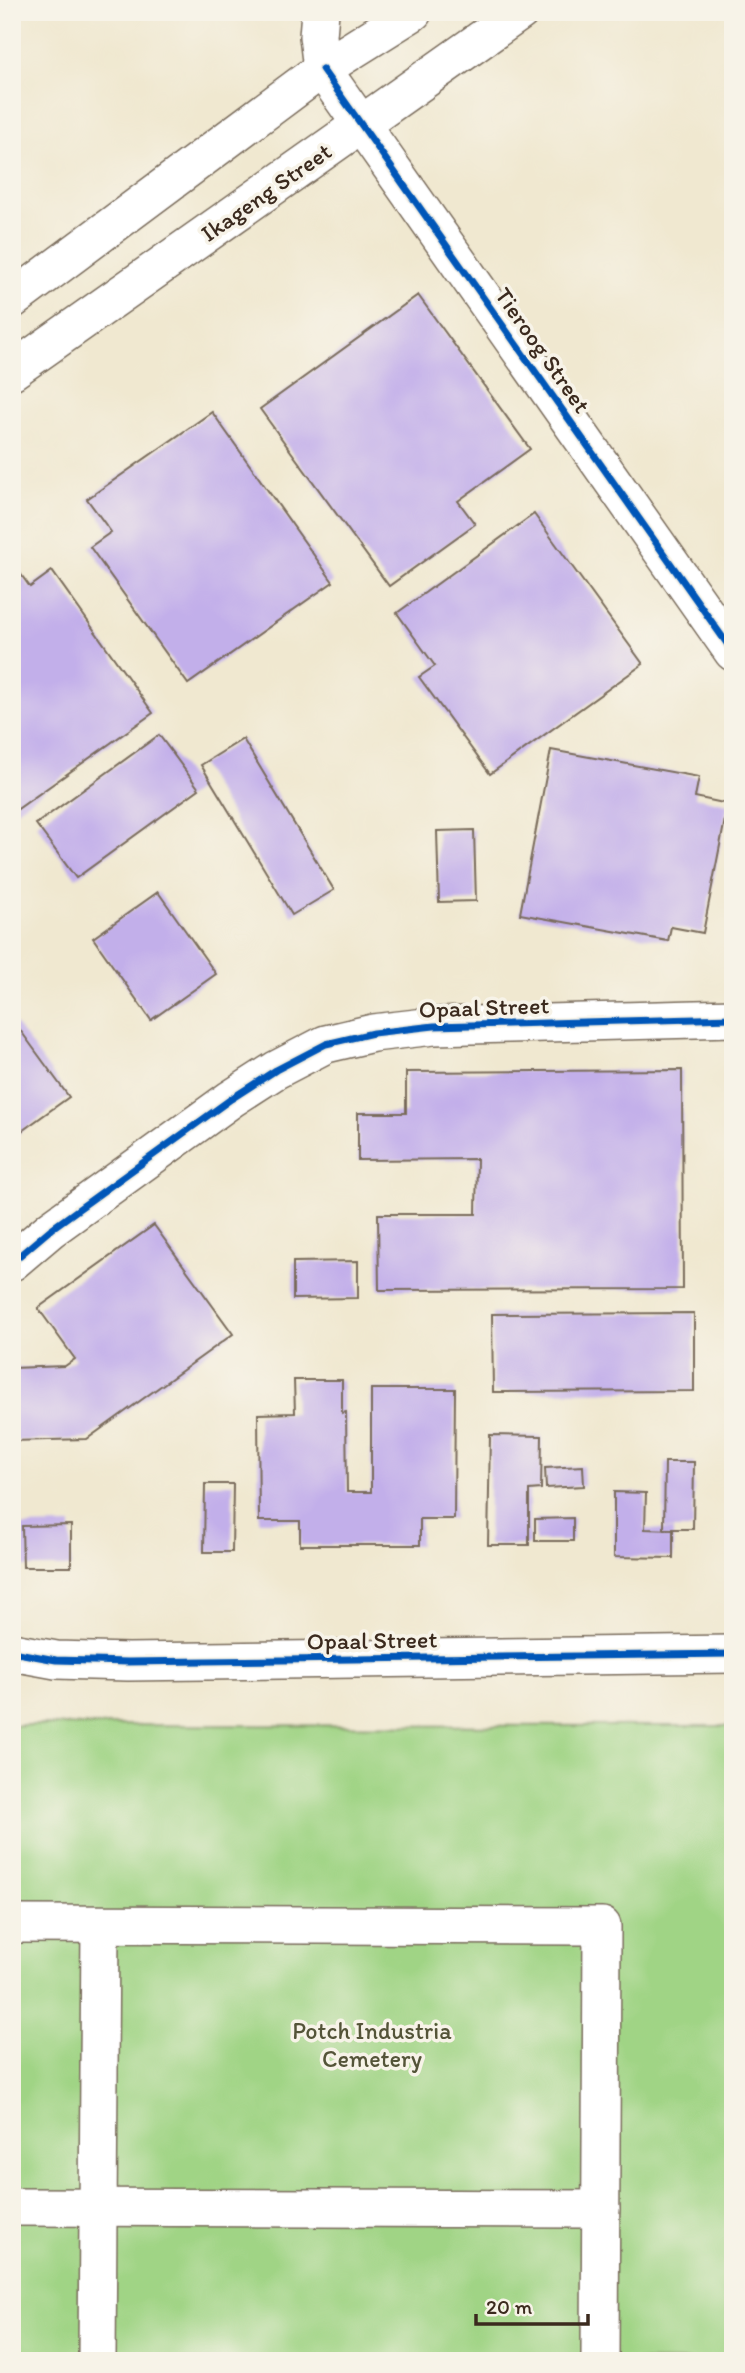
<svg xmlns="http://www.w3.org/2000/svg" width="745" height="2373" viewBox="0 0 745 2373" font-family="Itim,sans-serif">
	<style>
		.green { fill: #a0d485; stroke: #6e7f52; stroke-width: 2 }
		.building { fill: #c2afea }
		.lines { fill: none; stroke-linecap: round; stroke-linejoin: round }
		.minor-casing { stroke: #7a6c5c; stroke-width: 40 }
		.minor { stroke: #fff; stroke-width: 37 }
		.cycleway-casing { stroke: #f7f3e8; stroke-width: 11 }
		.cycleway { stroke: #0057b8; stroke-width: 7 }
		.labels { text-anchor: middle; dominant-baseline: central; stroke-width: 7; stroke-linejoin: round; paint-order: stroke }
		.street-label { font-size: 24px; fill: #3b2a1e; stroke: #f7f3e8 }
		.park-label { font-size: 24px; fill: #545438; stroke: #f7f3e8 }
	</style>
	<rect width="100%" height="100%" fill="#f7f3e8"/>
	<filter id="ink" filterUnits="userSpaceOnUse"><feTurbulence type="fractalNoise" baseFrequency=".0143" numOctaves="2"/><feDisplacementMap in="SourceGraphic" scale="14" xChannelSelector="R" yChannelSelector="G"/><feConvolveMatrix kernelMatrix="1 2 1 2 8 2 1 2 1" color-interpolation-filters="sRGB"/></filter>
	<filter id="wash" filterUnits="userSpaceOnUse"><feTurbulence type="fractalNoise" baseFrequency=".00686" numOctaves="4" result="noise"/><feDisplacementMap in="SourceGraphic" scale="28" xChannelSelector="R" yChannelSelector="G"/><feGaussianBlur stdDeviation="1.57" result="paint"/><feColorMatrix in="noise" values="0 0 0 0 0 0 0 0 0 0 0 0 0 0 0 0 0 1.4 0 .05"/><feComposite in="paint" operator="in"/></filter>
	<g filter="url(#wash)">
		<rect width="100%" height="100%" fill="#f0e8d0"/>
		<!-- green -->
		<polygon class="green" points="12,1725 733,1726 733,2361 12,2361"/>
		<g id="blocks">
			<!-- building -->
			<g class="building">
				<polygon points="418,295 530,449 458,501 475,524 389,586 260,409"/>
				<polygon points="212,412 333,582 188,684 90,547 111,532 87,499"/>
				<polygon points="534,514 643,664 490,774 419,677 435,666 397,613"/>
				<polygon points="12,562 30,587 52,571 153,713 12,813"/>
				<polygon points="159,735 199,789 76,878 36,824"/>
				<polygon points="243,739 334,890 292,915 201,765"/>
				<polygon points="551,750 699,777 695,797 728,804 703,933 671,927 668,941 520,914"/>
				<polygon points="474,830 476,901 439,902 437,831"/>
				<polygon points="158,892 216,974 151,1020 93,938"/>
				<polygon points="12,1019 69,1097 12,1138"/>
				<polygon points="682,1070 683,1289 379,1290 378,1214 476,1214 477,1159 358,1160 358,1113 406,1113 406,1072"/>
				<polygon points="154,1225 233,1334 87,1439 12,1441 12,1368 65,1366 75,1359 38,1308"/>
				<polygon points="358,1261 358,1298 293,1299 293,1262"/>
				<polygon points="694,1313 694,1391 493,1392 492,1314"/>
				<polygon points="294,1380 342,1380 342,1413 346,1412 347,1492 371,1492 371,1389 455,1389 454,1519 420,1519 420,1545 300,1545 300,1521 259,1521 258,1414 295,1413"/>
				<polygon points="490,1435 542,1436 541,1489 529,1490 529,1545 488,1545"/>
				<polygon points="665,1462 694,1462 693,1529 664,1529"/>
				<polygon points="583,1466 584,1486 546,1488 545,1468"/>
				<polygon points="205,1484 233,1484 232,1552 204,1552"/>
				<polygon points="614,1492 646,1493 645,1529 673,1530 673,1558 614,1557"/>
				<polygon points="573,1518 573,1541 535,1541 535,1519"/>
				<polygon points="71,1525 71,1567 23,1567 22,1526"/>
			</g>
		</g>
	</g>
	<g filter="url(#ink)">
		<use href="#blocks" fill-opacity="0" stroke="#7a6c5c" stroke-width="2"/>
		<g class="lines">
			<!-- minor casing -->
			<g class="minor-casing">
				<g id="minor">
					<polyline points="320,12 318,36 322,69 733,652"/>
					<polyline points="12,300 322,69 413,12"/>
					<polyline points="12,371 520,12"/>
					<polyline points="12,1262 51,1229 231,1099 276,1070 326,1044 373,1033 434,1026 733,1018"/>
					<polyline points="12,1652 56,1660 128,1662 733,1654"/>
					<polyline points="12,1924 602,1926 600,2361"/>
					<polyline points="12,2207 601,2209"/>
					<polyline points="97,2361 100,1925"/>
				</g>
			</g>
			<!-- minor -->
			<use href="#minor" class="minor"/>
			<!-- cycleway casing -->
			<g class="cycleway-casing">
				<g id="cycleway">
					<polyline points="322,69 733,652"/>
					<polyline points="12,1262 51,1229 231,1099 276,1070 326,1044 373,1033 434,1026 733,1018"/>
					<polyline points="12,1652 56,1660 128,1662 733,1654"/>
				</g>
			</g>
			<!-- cycleway -->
			<use href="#cycleway" class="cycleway"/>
		</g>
	</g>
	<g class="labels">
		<!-- street labels -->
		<g class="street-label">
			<text transform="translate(266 192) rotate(-35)">Ikageng Street</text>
			<text transform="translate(543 350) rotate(55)">Tieroog Street</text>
			<text transform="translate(484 1007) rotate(-2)">Opaal Street</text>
			<text transform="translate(372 1640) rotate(-1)">Opaal Street</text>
		</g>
		<!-- park labels -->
		<g class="park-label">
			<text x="372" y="2030">Potch Industria<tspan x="372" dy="28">Cemetery</tspan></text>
		</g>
	</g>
	<!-- margin -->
	<rect width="745" height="2373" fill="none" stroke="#f7f3e8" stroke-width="42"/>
	<!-- scale -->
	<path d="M476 2314v10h112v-10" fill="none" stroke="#3b2a1e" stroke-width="3.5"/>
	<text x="486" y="2314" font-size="21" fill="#3b2a1e" stroke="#f7f3e8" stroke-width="5" paint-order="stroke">20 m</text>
</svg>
